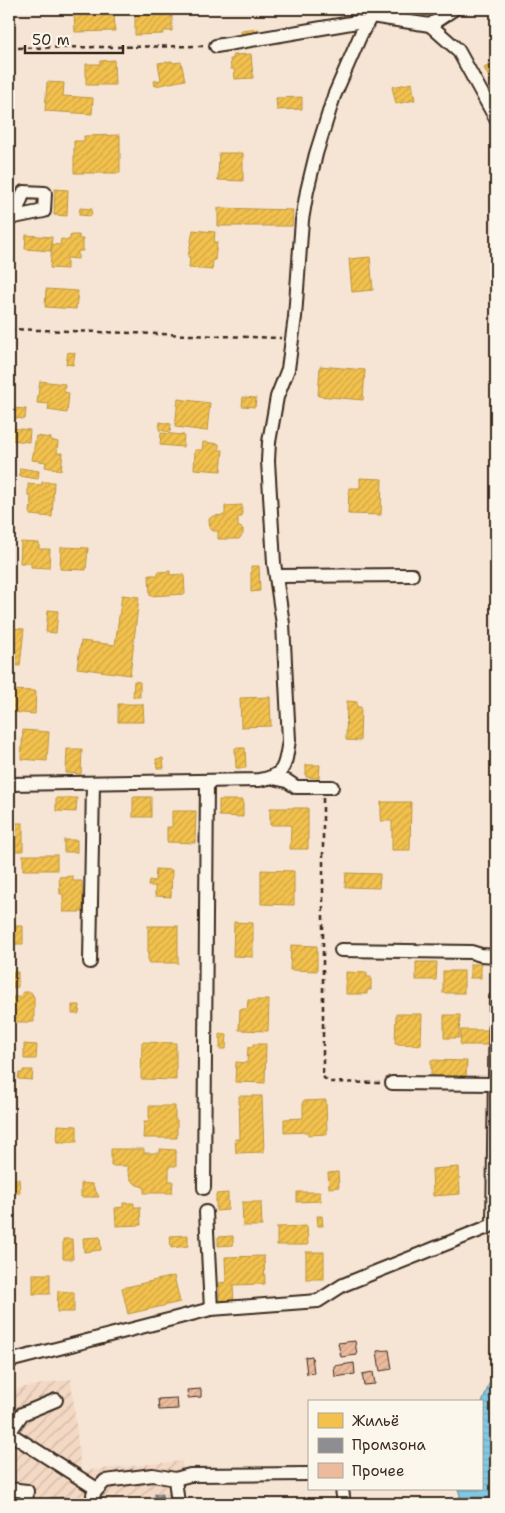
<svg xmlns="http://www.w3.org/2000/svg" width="505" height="1513" viewBox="0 0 505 1513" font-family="'Shantell Sans',sans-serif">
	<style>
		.industrial { fill: url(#industrial-furrows) }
		.water { fill: url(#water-rules); stroke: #668994 }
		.homes { fill: url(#homes-hatch); stroke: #bb9440 }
		.industry { fill: url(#industry-hatch); stroke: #746f6f }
		.building { fill: url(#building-hatch); stroke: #3b2a1e }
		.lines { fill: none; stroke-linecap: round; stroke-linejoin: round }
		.minor-casing { stroke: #3b2a1e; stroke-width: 16 }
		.path { stroke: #3b2a1e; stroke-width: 2.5; stroke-dasharray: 5 4; stroke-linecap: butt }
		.minor { stroke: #fbf7ec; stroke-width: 12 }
	</style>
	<defs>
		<pattern id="industrial-furrows" width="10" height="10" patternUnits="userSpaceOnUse" patternTransform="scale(1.25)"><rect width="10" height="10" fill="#f3d8c4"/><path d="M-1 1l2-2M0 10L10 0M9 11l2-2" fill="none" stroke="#d1baa8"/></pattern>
		<pattern id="water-rules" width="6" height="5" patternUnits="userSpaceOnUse" patternTransform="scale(1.25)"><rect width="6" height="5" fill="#82c8e3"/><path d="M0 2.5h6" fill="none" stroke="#71acc2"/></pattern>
		<pattern id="homes-hatch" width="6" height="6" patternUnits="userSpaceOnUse" patternTransform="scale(1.25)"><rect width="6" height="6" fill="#f2c14e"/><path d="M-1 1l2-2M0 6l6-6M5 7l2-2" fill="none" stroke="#d0a644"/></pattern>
		<pattern id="industry-hatch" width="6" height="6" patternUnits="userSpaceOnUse" patternTransform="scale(1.25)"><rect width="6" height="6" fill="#8d8d92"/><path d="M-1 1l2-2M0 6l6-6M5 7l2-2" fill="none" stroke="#747377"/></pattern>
		<pattern id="building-hatch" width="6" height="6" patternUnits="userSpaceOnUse" patternTransform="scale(1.25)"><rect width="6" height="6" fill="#ecbb9d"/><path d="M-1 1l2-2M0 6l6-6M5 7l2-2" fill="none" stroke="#cba187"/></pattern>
	</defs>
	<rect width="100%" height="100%" fill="#f6e5d4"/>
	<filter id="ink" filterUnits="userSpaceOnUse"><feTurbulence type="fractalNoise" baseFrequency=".02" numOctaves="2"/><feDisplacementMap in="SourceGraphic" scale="10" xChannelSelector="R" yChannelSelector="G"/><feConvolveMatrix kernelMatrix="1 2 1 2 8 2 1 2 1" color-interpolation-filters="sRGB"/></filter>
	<g filter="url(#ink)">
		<!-- industrial -->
		<polygon class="industrial" points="71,1379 81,1471 182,1461 185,1504 9,1504 9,1390"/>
		<!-- water -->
		<polygon class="water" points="493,1378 496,1379 496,1504 457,1504 460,1495 458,1489 481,1489 481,1406 489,1384"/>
		<!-- homes -->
		<g class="homes">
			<polygon points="162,10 163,14 172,14 172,31 163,31 163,34 135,35 135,11"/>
			<polygon points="114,12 115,31 75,32 74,14"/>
			<polygon points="259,29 259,34 242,36 241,31"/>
			<polygon points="251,54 253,78 235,79 234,69 231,69 230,59 233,59 233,55"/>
			<polygon points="114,60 115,85 86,85 86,64 100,64 100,61"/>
			<polygon points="172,61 173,63 181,62 185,80 155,86 154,81 161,80 158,63"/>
			<polygon points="496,61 496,90 484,68"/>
			<polygon points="47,82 64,83 63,96 93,98 92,114 45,111"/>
			<polygon points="412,83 415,100 396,104 392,87"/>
			<polygon points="302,97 302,109 277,110 276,98"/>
			<polygon points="120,135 120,173 74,173 74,141 84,141 84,136"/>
			<polygon points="219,153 243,153 243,181 218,180"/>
			<polygon points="55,189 68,190 67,216 54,215"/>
			<polygon points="80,208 92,209 91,216 79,215"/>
			<polygon points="218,208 293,210 292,226 218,226"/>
			<polygon points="193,230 215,232 214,242 217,242 215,260 213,260 212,270 189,268 190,257 188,257"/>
			<polygon points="26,235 52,237 51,251 25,249"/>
			<polygon points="70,235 79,235 79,239 83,239 83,251 78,251 78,259 67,258 67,269 50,268 52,244 60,245 61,239 70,240"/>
			<polygon points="370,257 373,290 352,292 349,259"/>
			<polygon points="46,289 78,291 76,309 45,307"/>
			<polygon points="68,352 75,353 73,365 66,364"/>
			<polygon points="320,366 365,370 363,400 318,396"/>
			<polygon points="40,381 65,384 64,392 69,393 67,413 48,410 49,404 37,403"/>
			<polygon points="243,397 256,398 255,407 242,406"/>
			<polygon points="178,399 210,403 207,431 175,427"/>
			<polygon points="13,408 26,409 25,419 12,418"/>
			<polygon points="160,422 171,424 170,432 159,430"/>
			<polygon points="11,428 30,430 29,442 10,440"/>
			<polygon points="161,433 184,435 183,447 160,445"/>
			<polygon points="36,436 51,438 51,440 58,442 57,453 63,453 61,470 45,467 46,462 32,460"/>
			<polygon points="203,442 219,444 219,450 223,450 221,471 194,469 195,450 202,450"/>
			<polygon points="20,468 39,471 38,479 19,476"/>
			<polygon points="360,478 382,479 381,515 348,514 349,488 360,488"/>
			<polygon points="42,482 54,482 52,517 30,515 31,496 28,496 28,484 42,485"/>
			<polygon points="242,505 242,517 238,517 238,526 243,529 243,534 239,539 218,539 218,531 213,531 210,528 209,519 213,516 225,515 225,506"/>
			<polygon points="21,542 39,543 39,549 50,549 49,568 31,567 31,563 20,563"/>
			<polygon points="61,547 88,548 86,570 60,569"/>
			<polygon points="251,566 259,566 260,591 251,592"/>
			<polygon points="170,571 170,575 184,574 185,594 150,596 149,575 158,575 158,572"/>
			<polygon points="122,595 139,597 130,675 77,668 81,641 115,645"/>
			<polygon points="48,610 58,611 56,633 46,632"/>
			<polygon points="9,628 24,629 20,666 9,665"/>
			<polygon points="134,681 140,682 140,697 133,697"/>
			<polygon points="9,690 36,691 35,714 9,712"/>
			<polygon points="270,697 271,726 241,727 240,698"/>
			<polygon points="347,701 357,702 357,707 361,707 360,741 346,740"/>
			<polygon points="118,704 143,704 144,722 118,722"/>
			<polygon points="23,730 49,732 47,761 21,759"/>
			<polygon points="235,748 245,748 246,768 236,768"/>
			<polygon points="67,749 82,749 81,774 66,773"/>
			<polygon points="163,758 164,768 157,768 156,759"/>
			<polygon points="306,765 320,765 319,778 306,777"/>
			<rect x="133" y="797" width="18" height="20"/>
			<polygon points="56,798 77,798 76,812 56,811"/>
			<polygon points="219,800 243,800 243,817 219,816"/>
			<polygon points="381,802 411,802 410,850 392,850 392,821 381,821"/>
			<polygon points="270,808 308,808 308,849 290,849 291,825 270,825"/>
			<polygon points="172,811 196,811 195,843 167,842 167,827 172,827"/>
			<rect x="9" y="823" width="14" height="28"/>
			<rect x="64" y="840" width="13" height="12"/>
			<rect x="23" y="855" width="34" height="15"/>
			<polygon points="156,869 172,870 171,897 155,896 155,886 148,886 149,880 155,881"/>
			<polygon points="261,870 294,871 294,905 261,904"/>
			<polygon points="346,873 380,874 379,888 345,887"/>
			<polygon points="73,876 73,881 82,881 83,912 63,912 63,894 60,894 59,877"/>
			<polygon points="234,922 253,923 253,957 233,956"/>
			<polygon points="13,926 23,926 23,944 9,944 9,931 12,931"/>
			<rect x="148" y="926" width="30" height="37"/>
			<polygon points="291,945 317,946 317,971 290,970"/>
			<polygon points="416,962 437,962 436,980 416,980"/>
			<rect x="470" y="964" width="11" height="14"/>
			<rect x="443" y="971" width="21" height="22"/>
			<polygon points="9,972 18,972 18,987 9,988"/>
			<polygon points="346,972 367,973 367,977 371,977 371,990 367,990 367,994 346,994"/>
			<polygon points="23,992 31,992 34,997 34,1022 9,1022 9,997 20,997"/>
			<polygon points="248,1000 269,1000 268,1031 239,1030 240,1009 247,1009"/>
			<polygon points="72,1005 80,1005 79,1014 72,1014"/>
			<polygon points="396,1014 422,1014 421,1045 395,1044"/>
			<polygon points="444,1015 460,1015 459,1038 444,1038"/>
			<polygon points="461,1030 491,1030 490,1045 460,1045"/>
			<polygon points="220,1034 227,1034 226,1049 220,1049"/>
			<polygon points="142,1042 176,1043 176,1080 141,1079"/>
			<polygon points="24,1044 37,1045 36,1059 24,1059"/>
			<polygon points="253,1044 266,1044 265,1083 235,1082 236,1062 247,1063 248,1047 253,1047"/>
			<polygon points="431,1060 467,1061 466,1077 431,1077"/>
			<polygon points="23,1070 33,1070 32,1080 18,1079 19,1073 23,1073"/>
			<polygon points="239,1096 262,1096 264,1152 236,1153 235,1139 240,1139"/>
			<polygon points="326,1100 327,1134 308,1135 308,1132 284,1133 284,1119 303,1118 303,1101"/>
			<polygon points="149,1106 175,1106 175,1120 177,1120 177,1138 143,1138 144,1122 149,1122"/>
			<polygon points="58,1125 77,1126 77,1142 57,1142"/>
			<polygon points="111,1149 144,1149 144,1153 160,1153 160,1149 176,1150 176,1166 169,1166 169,1181 173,1181 172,1193 144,1193 144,1187 137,1185 131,1180 128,1172 128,1166 111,1166"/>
			<polygon points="459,1167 460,1194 433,1196 432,1169"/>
			<polygon points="338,1172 339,1187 329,1188 328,1173"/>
			<polygon points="9,1179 19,1179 20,1193 9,1194"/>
			<polygon points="81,1183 92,1184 99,1197 81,1197"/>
			<polygon points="297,1192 320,1192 321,1201 297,1202"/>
			<polygon points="228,1193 228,1210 216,1211 216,1194"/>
			<polygon points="242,1202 261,1202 262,1226 243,1226"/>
			<polygon points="123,1203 134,1203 134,1207 140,1207 141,1225 116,1226 115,1208 123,1207"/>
			<polygon points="317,1216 322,1216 323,1226 318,1226"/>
			<polygon points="9,1222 16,1222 15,1244 9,1244"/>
			<polygon points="307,1226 308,1245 277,1245 277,1227"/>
			<polygon points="188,1235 188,1246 171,1248 170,1236"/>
			<polygon points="233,1236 233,1245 218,1246 218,1237"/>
			<polygon points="100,1237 101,1250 84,1252 83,1238"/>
			<polygon points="63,1239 72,1239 73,1259 63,1259"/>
			<rect x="306" y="1252" width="18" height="27"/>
			<polygon points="264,1256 265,1284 233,1285 234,1304 219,1305 219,1283 226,1282 225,1257"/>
			<rect x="33" y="1274" width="17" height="20"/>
			<polygon points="174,1276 180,1302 128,1314 122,1288"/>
			<polygon points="58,1291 74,1292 74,1312 57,1312"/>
		</g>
		<!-- industry -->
		<g class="industry">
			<polygon points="162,1493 163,1504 156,1504 155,1494"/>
			<polygon points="65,1497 65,1504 49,1504 49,1498"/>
		</g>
		<!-- building -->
		<g class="building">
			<polygon points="355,1341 357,1355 341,1357 338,1343"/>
			<polygon points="389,1350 392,1369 380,1371 377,1351"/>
			<polygon points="312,1356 314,1373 307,1374 305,1357"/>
			<polygon points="354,1363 355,1374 335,1377 334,1366"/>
			<polygon points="373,1372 375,1384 364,1385 362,1374"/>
			<polygon points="201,1389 201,1397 188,1398 187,1390"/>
			<polygon points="177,1398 178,1409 159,1410 158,1399"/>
		</g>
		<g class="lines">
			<!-- minor casing -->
			<g class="minor-casing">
				<g id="minor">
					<polyline points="454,9 430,25 458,50 496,119"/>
					<polyline points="216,46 357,22 366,23"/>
					<polyline points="9,220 14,217 44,211 45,193 24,192 14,217"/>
					<polyline points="276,576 412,575"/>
					<polyline points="273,778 287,781 296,787 332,787"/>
					<path d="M 9,784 L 259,780 C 286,776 285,765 289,740 L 283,624 L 274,563 L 268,461 L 269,442 L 277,397 L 288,369 L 295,317 L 302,220 L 307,191 L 316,154 L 334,96 L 361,34 L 371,16 L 430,25"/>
					<polyline points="341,950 471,952 481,955 496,956"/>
					<polyline points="90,962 93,783"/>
					<polyline points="496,998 493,1225 496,1225"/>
					<polyline points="392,1083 494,1084"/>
					<polyline points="204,1188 207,781"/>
					<polyline points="206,1212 211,1309"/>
					<polyline points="9,1361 211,1309 318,1301 343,1285 493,1225"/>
					<polyline points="9,1433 97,1489"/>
					<polyline points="9,1433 22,1414 56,1400"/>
					<polyline points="175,1479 190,1475 309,1474"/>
					<polyline points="9,1489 27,1491 26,1504"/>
					<polyline points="342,1489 344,1504"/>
					<polyline points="94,1504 93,1494 105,1481 153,1475 175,1479 178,1504"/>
				</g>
			</g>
			<!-- path -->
			<g class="path">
				<polyline points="9,48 205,46"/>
				<polyline points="9,329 281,338"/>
				<polyline points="323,798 323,1077 329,1082 380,1083"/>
				<polyline points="494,1236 496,1251"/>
			</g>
			<!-- minor -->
			<use href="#minor" class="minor"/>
		</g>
	</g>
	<!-- margin -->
	<rect width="505" height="1513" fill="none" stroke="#fbf7ec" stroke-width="30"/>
	<rect x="15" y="15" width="475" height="1483" fill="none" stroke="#3b2a1e" stroke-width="2" filter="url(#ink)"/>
	<!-- legend -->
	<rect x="308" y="1400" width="175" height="90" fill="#fbf7ec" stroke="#aea59a"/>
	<rect x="318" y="1413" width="25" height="15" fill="#f2c14e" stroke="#aea59a"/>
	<text x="352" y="1426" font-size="15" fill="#3b2a1e">Жильё</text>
	<rect x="318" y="1438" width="25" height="15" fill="#8d8d92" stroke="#aea59a"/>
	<text x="352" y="1450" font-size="15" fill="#3b2a1e">Промзона</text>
	<rect x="318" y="1463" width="25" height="15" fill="#ecbb9d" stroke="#aea59a"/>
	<text x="352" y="1476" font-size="15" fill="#3b2a1e">Прочее</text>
	<!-- scale -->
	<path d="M25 45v8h98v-8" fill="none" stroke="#3b2a1e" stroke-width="2.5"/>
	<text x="32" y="45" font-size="15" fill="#3b2a1e" stroke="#fbf7ec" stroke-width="4" paint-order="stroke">50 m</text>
</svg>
